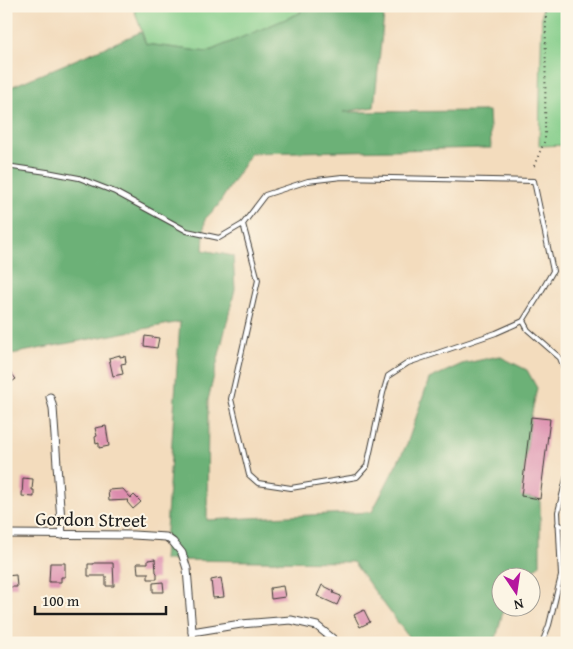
<svg xmlns="http://www.w3.org/2000/svg" width="573" height="649" viewBox="0 0 573 649" font-family="'Gentium Book Plus',serif">
	<style>
		.green { fill: #85ce8b; stroke: #507554 }
		.forest { fill: #6cb177; stroke: #44664a }
		.building { fill: #dc8cad }
		.lines { fill: none; stroke-linecap: round; stroke-linejoin: round }
		.service-casing { stroke: #3c3934; stroke-width: 6 }
		.minor-casing { stroke: #3c3934; stroke-width: 9 }
		.path { stroke: #3c3934; stroke-width: 2; stroke-dasharray: 1 4; stroke-linecap: butt }
		.service { stroke: #fff; stroke-width: 4 }
		.minor { stroke: #fff; stroke-width: 7 }
		.labels { text-anchor: middle; dominant-baseline: central; stroke-width: 4; stroke-linejoin: round; paint-order: stroke }
		.street-label { font-size: 19px; fill: #1c1c1c; stroke: #fcf5e5 }
	</style>
	<rect width="100%" height="100%" fill="#fcf5e5"/>
	<filter id="ink" filterUnits="userSpaceOnUse"><feTurbulence type="fractalNoise" baseFrequency=".02" numOctaves="2"/><feDisplacementMap in="SourceGraphic" scale="10" xChannelSelector="R" yChannelSelector="G"/><feConvolveMatrix kernelMatrix="1 2 1 2 8 2 1 2 1" color-interpolation-filters="sRGB"/></filter>
	<filter id="wash" filterUnits="userSpaceOnUse"><feTurbulence type="fractalNoise" baseFrequency=".0096" numOctaves="4" result="noise"/><feDisplacementMap in="SourceGraphic" scale="20" xChannelSelector="R" yChannelSelector="G"/><feGaussianBlur stdDeviation="1.12" result="paint"/><feColorMatrix in="noise" values="0 0 0 0 0 0 0 0 0 0 0 0 0 0 0 0 0 1.4 0 .05"/><feComposite in="paint" operator="in"/></filter>
	<g filter="url(#wash)">
		<rect width="100%" height="100%" fill="#f3dcbd"/>
		<!-- green -->
		<g class="green">
			<polygon points="133,6 302,6 300,13 207,52 146,44"/>
			<polygon points="542,6 567,6 567,145 539,146"/>
		</g>
		<!-- forest -->
		<polygon class="forest" points="302,6 385,6 374,107 343,112 489,111 491,148 251,153 217,207 205,219 203,250 233,256 235,289 208,400 207,520 372,512 407,444 429,379 462,364 499,356 527,370 537,388 531,417 521,496 540,499 540,564 529,576 500,576 500,606 504,607 495,643 413,643 353,562 164,560 180,322 6,355 6,89 141,32 146,44 207,52 300,13"/>
		<g id="blocks">
			<!-- building -->
			<g class="building">
				<polygon points="145,336 159,338 157,348 144,346"/>
				<polygon points="120,355 120,357 125,356 126,363 121,364 123,374 113,376 109,358"/>
				<polygon points="6,367 16,379 6,386"/>
				<polygon points="531,417 550,419 540,499 521,496"/>
				<polygon points="106,426 109,446 99,448 99,443 96,444 95,437 97,436 95,428"/>
				<polygon points="23,478 33,479 32,490 34,490 34,497 22,496"/>
				<polygon points="123,489 131,498 134,495 141,502 133,509 127,502 129,500 109,501 108,490"/>
				<polygon points="155,559 156,572 157,573 157,579 148,579 148,573 138,573 137,563 148,563 148,560"/>
				<polygon points="50,563 65,563 65,577 61,577 61,582 49,582"/>
				<polygon points="94,563 113,563 114,586 106,586 106,576 88,576 88,564 94,564"/>
				<polygon points="16,575 17,587 6,587 6,576"/>
				<polygon points="221,578 224,597 213,598 211,580"/>
				<polygon points="163,582 164,592 153,592 153,583"/>
				<polygon points="322,585 334,591 333,593 341,596 337,605 317,596"/>
				<polygon points="283,586 285,597 271,599 270,588"/>
				<polygon points="364,610 370,622 360,627 354,615"/>
			</g>
		</g>
	</g>
	<g filter="url(#ink)">
		<use href="#blocks" fill-opacity="0" stroke="#3c3934" stroke-width="1"/>
		<g class="lines">
			<!-- service casing -->
			<g class="service-casing">
				<g id="service">
					<polyline points="6,166 47,172 79,178 115,192 187,231 219,238 243,224 265,195 308,181 342,177 534,181 553,271 538,297 523,321 496,333 408,363 388,376 383,393 367,466 357,477 291,488 258,483 249,475 231,399 258,280 243,224"/>
					<polyline points="523,321 528,330 560,358 567,376"/>
					<polyline points="558,524 567,528"/>
					<polyline points="542,643 549,625 561,576 558,512 567,475"/>
				</g>
			</g>
			<!-- minor casing -->
			<g class="minor-casing">
				<g id="minor">
					<polyline points="50,397 53,408 62,535"/>
					<polyline points="6,534 133,535 166,537 173,542 182,553 187,569 193,643"/>
					<polyline points="192,632 241,624 291,620 317,626 333,639 335,643"/>
				</g>
			</g>
			<!-- path -->
			<polyline class="path" points="534,166 545,140 546,6"/>
			<!-- service -->
			<use href="#service" class="service"/>
			<!-- minor -->
			<use href="#minor" class="minor"/>
		</g>
	</g>
	<g class="labels">
		<!-- street labels -->
		<g class="street-label">
			<text transform="translate(91 519) rotate(1)">Gordon Street</text>
		</g>
	</g>
	<!-- margin -->
	<rect width="573" height="649" fill="none" stroke="#fcf5e5" stroke-width="25"/>
	<!-- north arrow -->
	<g transform="translate(516 592) rotate(167)"><circle r="24" fill="#fcf5e5" stroke="#a29e95"/>
	<path d="M0-4L9 19L0 12L-9 19Z" fill="#b5179e"/>
	<text y="-8" font-size="14" font-weight="bold" text-anchor="middle" fill="#1c1c1c">N</text>
	</g>
	<!-- scale -->
	<path d="M35 606v8h131v-8" fill="none" stroke="#1c1c1c" stroke-width="2.5"/>
	<text x="42" y="606" font-size="15" fill="#1c1c1c" stroke="#fcf5e5" stroke-width="4" paint-order="stroke">100 m</text>
</svg>
